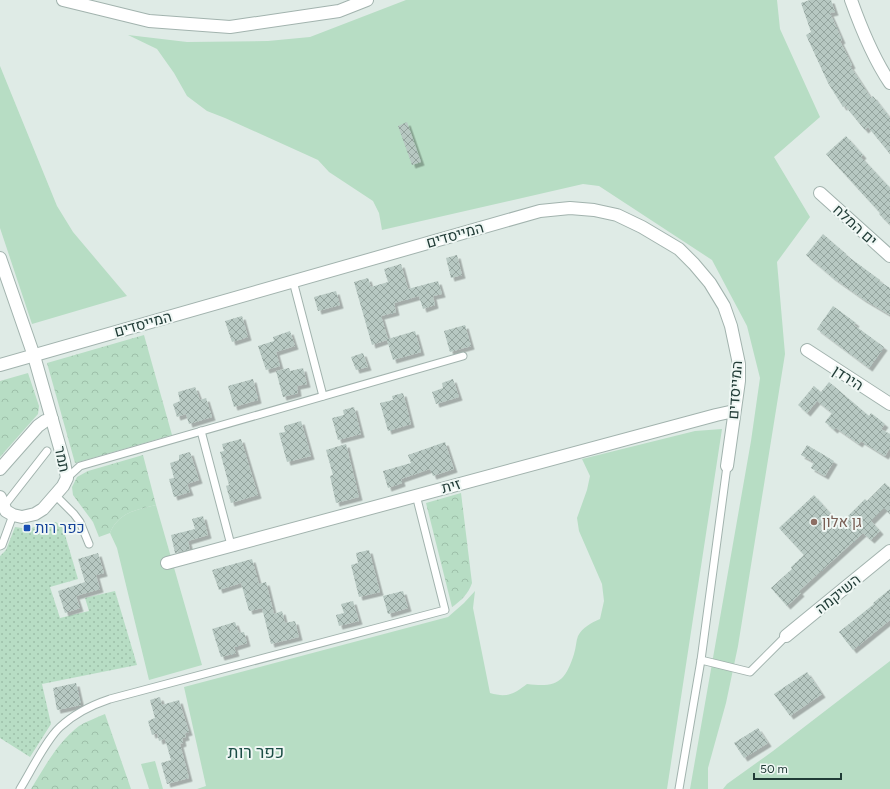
<svg xmlns="http://www.w3.org/2000/svg" width="890" height="789" viewBox="0 0 890 789" font-family="Figtree,Heebo,sans-serif">
	<style>
		.grass { fill: #b7ddc4 }
		.forest { fill: url(#forest-crowns) }
		.park { fill: url(#park-dots) }
		.building { fill: url(#building-cross-hatch); filter: url(#shadow) }
		.lines { fill: none; stroke-linecap: round; stroke-linejoin: round }
		.service-casing { stroke: #a2b3ae; stroke-width: 9 }
		.minor-casing { stroke: #a2b3ae; stroke-width: 14 }
		.service { stroke: #fff; stroke-width: 7 }
		.minor { stroke: #fff; stroke-width: 12 }
		.education-dot { fill: #8d6e63; stroke: #eff7f4; stroke-width: 1.5 }
		.transit-dot { fill: #1a4fb4; stroke: #eff7f4; stroke-width: 1.5 }
		.labels { text-anchor: middle; dominant-baseline: central; stroke-width: 4; stroke-linejoin: round; paint-order: stroke }
		.street-label { font-size: 15px; fill: #203b36; stroke: #eff7f4 }
		.education-label { font-size: 15px; fill: #785e54; stroke: #eff7f4; text-anchor: start }
		.transit-label { font-size: 15px; fill: #164399; stroke: #eff7f4; text-anchor: start }
		.quarter-label { font-size: 17px; fill: #1b4d45; stroke: #eff7f4 }
	</style>
	<defs>
		<pattern id="forest-crowns" width="20" height="18" patternUnits="userSpaceOnUse"><rect width="20" height="18" fill="#b7ddc4"/><path d="M2 6a3 3 0 1 1 6 0M12 15a3 3 0 1 1 6 0" fill="none" stroke="#9dbfa9"/></pattern>
		<pattern id="park-dots" width="8" height="8" patternUnits="userSpaceOnUse"><rect width="8" height="8" fill="#b7ddc4"/><path d="M2 2h.1M6 6h.1" fill="none" stroke="#9dbfa9" stroke-width="1.8" stroke-linecap="round"/></pattern>
		<pattern id="building-cross-hatch" width="8" height="8" patternUnits="userSpaceOnUse"><rect width="8" height="8" fill="#b7c8c2"/><path d="M0 0l8 8M0 8l8-8" fill="none" stroke="#94a49e"/></pattern>
		<filter id="shadow"><feDropShadow dx="3.5" dy="3.5" stdDeviation="0" flood-color="#0004"/></filter>
	</defs>
	<rect width="100%" height="100%" fill="#dfebe6"/>
	<!-- grass -->
	<g class="grass">
		<polygon points="406,0 777,0 780,29 820,117 774,157 810,217 777,262 785,354 738,646 726,703 708,768 708,789 690,789 751,441 760,378 747,326 712,260 599,186 583,184 382,230 379,213 373,201 329,172 318,160 225,118 207,111 187,96 174,73 157,49 128,35 187,42 268,41 310,37"/>
		<polygon points="0,66 57,206 73,232 127,296 32,324 0,228"/>
		<path d="M 722,429 L 667,789 L 197,789 L 206,786 L 184,687 L 448,617 L 464,603 L 475,591 L 473,608 L 490,693 C 507,698 514,694 527,684 C 557,688 565,682 574,654 C 576,648 576,641 578,636 C 583,627 591,623 600,619 L 604,601 L 602,584 L 579,531 L 577,518 L 587,490 L 590,476 L 582,459 L 695,431 Z"/>
		<path d="M 156,505 L 202,665 L 149,680 L 117,548 L 110,533 C 119,512 136,510 156,505 Z"/>
		<polygon points="890,661 890,789 723,789 727,784 773,751"/>
		<polygon points="155,761 163,789 149,789 141,764"/>
	</g>
	<!-- forest -->
	<g class="forest">
		<polygon points="144,335 172,435 75,463 47,363"/>
		<polygon points="28,373 39,406 38,414 0,457 0,381"/>
		<path d="M 143,455 L 156,505 C 136,510 119,512 110,533 L 99,537 L 93,522 L 73,495 L 72,487 L 77,477 L 88,471 Z"/>
		<path d="M 461,493 L 472,583 C 468,594 462,600 452,607 L 426,503 Z"/>
		<path d="M 105,714 L 131,789 L 31,789 C 45,766 58,742 79,726 C 87,721 96,718 105,714 Z"/>
	</g>
	<!-- park -->
	<polygon class="park" points="47,522 56,522 63,528 78,579 50,587 60,618 89,611 85,598 115,591 137,665 42,684 51,724 30,757 0,738 0,556 6,550 15,527 29,529"/>
	<!-- building -->
	<g class="building">
		<polygon points="810,0 831,0 835,12 830,13 842,40 840,41 852,65 850,66 871,98 873,96 890,118 890,154 868,127 865,130 845,106 843,107 828,83 806,35 811,32 801,3"/>
		<polygon points="407,122 421,162 412,165 398,126"/>
		<polygon points="846,136 863,155 861,157 890,188 890,225 879,214 880,213 826,154"/>
		<polygon points="823,234 846,254 846,255 880,280 879,281 890,288 890,315 863,299 832,277 806,255"/>
		<polygon points="457,255 462,275 451,278 446,258"/>
		<polygon points="401,264 408,289 438,281 442,294 433,296 435,305 423,309 419,296 394,303 396,312 381,316 388,339 415,331 421,352 393,360 387,340 372,345 354,282 368,278 371,287 388,282 384,269"/>
		<polygon points="336,291 340,305 318,311 314,297"/>
		<polygon points="833,306 856,323 854,325 884,347 869,368 817,329"/>
		<polygon points="242,316 248,337 232,342 225,321"/>
		<polygon points="465,325 471,346 450,352 444,331"/>
		<polygon points="290,331 295,346 276,352 280,366 266,370 258,346 274,341 273,337"/>
		<polygon points="363,353 368,367 356,370 351,357"/>
		<polygon points="289,368 290,371 303,368 307,384 297,386 298,393 283,397 276,371"/>
		<polygon points="253,379 258,400 234,407 228,386"/>
		<polygon points="453,379 459,397 436,404 432,392 443,388 442,383"/>
		<polygon points="829,382 869,416 871,413 885,424 881,429 890,434 890,448 885,456 861,441 859,444 836,428 834,430 825,422 832,413 817,401 807,413 798,405 814,386 821,392"/>
		<polygon points="195,387 200,400 206,398 212,417 189,424 186,414 177,417 173,404 180,401 178,392"/>
		<polygon points="403,393 411,424 388,431 380,403 393,400 392,396"/>
		<polygon points="354,407 361,434 338,440 332,418 344,415 343,410"/>
		<polygon points="301,421 311,456 287,462 279,433 285,432 284,426"/>
		<polygon points="241,439 258,495 231,503 226,486 229,485 220,452 224,451 222,444"/>
		<polygon points="445,442 454,469 433,476 430,469 401,479 402,483 388,488 383,471 411,463 408,455"/>
		<polygon points="346,444 359,497 336,503 330,476 333,475 326,450"/>
		<polygon points="807,445 834,461 825,476 811,468 814,462 801,455"/>
		<polygon points="190,452 199,480 187,484 190,492 174,497 169,479 174,478 170,463 179,460 179,455"/>
		<polygon points="885,483 890,488 890,514 884,508 871,521 880,531 871,540 863,533 799,591 801,593 787,606 771,588 792,569 791,567 804,555 779,528 814,495 839,523 843,520 843,521 865,499 867,501"/>
		<polygon points="203,516 208,535 188,541 190,549 175,553 171,535 195,529 192,519"/>
		<polygon points="369,550 380,592 359,597 351,565 358,563 356,553"/>
		<polygon points="98,553 104,573 96,575 100,589 76,596 80,608 65,613 58,591 85,582 78,559"/>
		<polygon points="252,559 259,584 266,582 274,614 282,611 285,623 295,621 299,637 271,644 262,608 249,611 241,583 219,590 212,570"/>
		<polygon points="890,589 890,620 853,650 839,632 874,604 873,603"/>
		<polygon points="403,591 408,608 388,614 383,596"/>
		<polygon points="353,601 359,621 339,626 336,615 344,613 341,604"/>
		<polygon points="235,622 239,633 244,632 247,643 234,647 236,653 221,657 212,629"/>
		<polygon points="807,672 822,694 790,716 774,694"/>
		<polygon points="76,683 81,705 57,710 53,688"/>
		<polygon points="160,697 162,705 179,700 189,732 185,733 186,737 182,738 183,743 180,744 189,778 167,784 161,763 171,760 165,739 159,741 157,733 152,735 148,721 155,718 150,700"/>
		<polygon points="758,728 768,743 744,758 734,743"/>
	</g>
	<g class="lines">
		<!-- service casing -->
		<g class="service-casing">
			<g id="service">
				<polyline points="293,281 323,396"/>
				<polyline points="201,431 231,545"/>
				<polyline points="67,478 80,466 463,356"/>
				<polyline points="55,495 74,514 80,522 89,544"/>
				<polyline points="4,506 47,451"/>
				<polyline points="0,546 2,545 13,515"/>
				<polyline points="701,660 750,672 786,636"/>
				<path d="M 20,789 C 31,771 46,740 60,727 C 75,713 92,705 110,699 L 445,610 L 416,495"/>
				<polyline points="679,789 701,660 727,466"/>
			</g>
		</g>
		<!-- minor casing -->
		<g class="minor-casing">
			<g id="minor">
				<polyline points="63,0 149,21 230,27 339,11 367,0"/>
				<path d="M 851,0 C 861,28 873,58 890,83"/>
				<polyline points="820,193 890,256"/>
				<polyline points="0,258 34,356 64,462 67,478 63,486 43,509 35,514 22,517 13,515 6,511 0,497"/>
				<polyline points="807,350 890,404"/>
				<polyline points="0,365 540,211 570,208 594,210 617,215 642,227 679,249 694,264 710,283 724,306 731,326 739,364 739,381 727,466"/>
				<polyline points="0,469 38,426 45,421 52,419"/>
				<polyline points="167,563 716,415 734,411"/>
				<polyline points="786,636 890,551"/>
			</g>
		</g>
		<!-- service -->
		<use href="#service" class="service"/>
		<!-- minor -->
		<use href="#minor" class="minor"/>
	</g>
	<!-- markers -->
	<circle class="education-dot" cx="814" cy="522" r="4"/>
	<rect class="transit-dot" x="23" y="524" width="8" height="8" rx="2"/>
	<g class="labels">
		<!-- street labels -->
		<g class="street-label">
			<text transform="translate(855 225) rotate(42)">ים המלח</text>
			<text transform="translate(455 235) rotate(-16)">המייסדים</text>
			<text transform="translate(143 324) rotate(-16)">המייסדים</text>
			<text transform="translate(848 378) rotate(33)">הירדן</text>
			<text transform="translate(735 390) rotate(-86)">המייסדים</text>
			<text transform="translate(62 459) rotate(78)">תמר</text>
			<text transform="translate(451 486) rotate(-15)">זית</text>
			<text transform="translate(838 594) rotate(-39)">השיקמה</text>
		</g>
		<!-- education labels -->
		<g class="education-label">
			<text x="822" y="522">גן אלון</text>
		</g>
		<!-- transit labels -->
		<g class="transit-label">
			<text x="35" y="528">כפר רות</text>
		</g>
		<!-- quarter labels -->
		<g class="quarter-label">
			<text x="256" y="752">כפר רות</text>
		</g>
	</g>
	<!-- scale -->
	<path d="M754 773v6h87v-6" fill="none" stroke="#203b36" stroke-width="2"/>
	<text x="760" y="773" font-size="12" fill="#203b36" stroke="#eff7f4" stroke-width="3" paint-order="stroke">50 m</text>
</svg>
